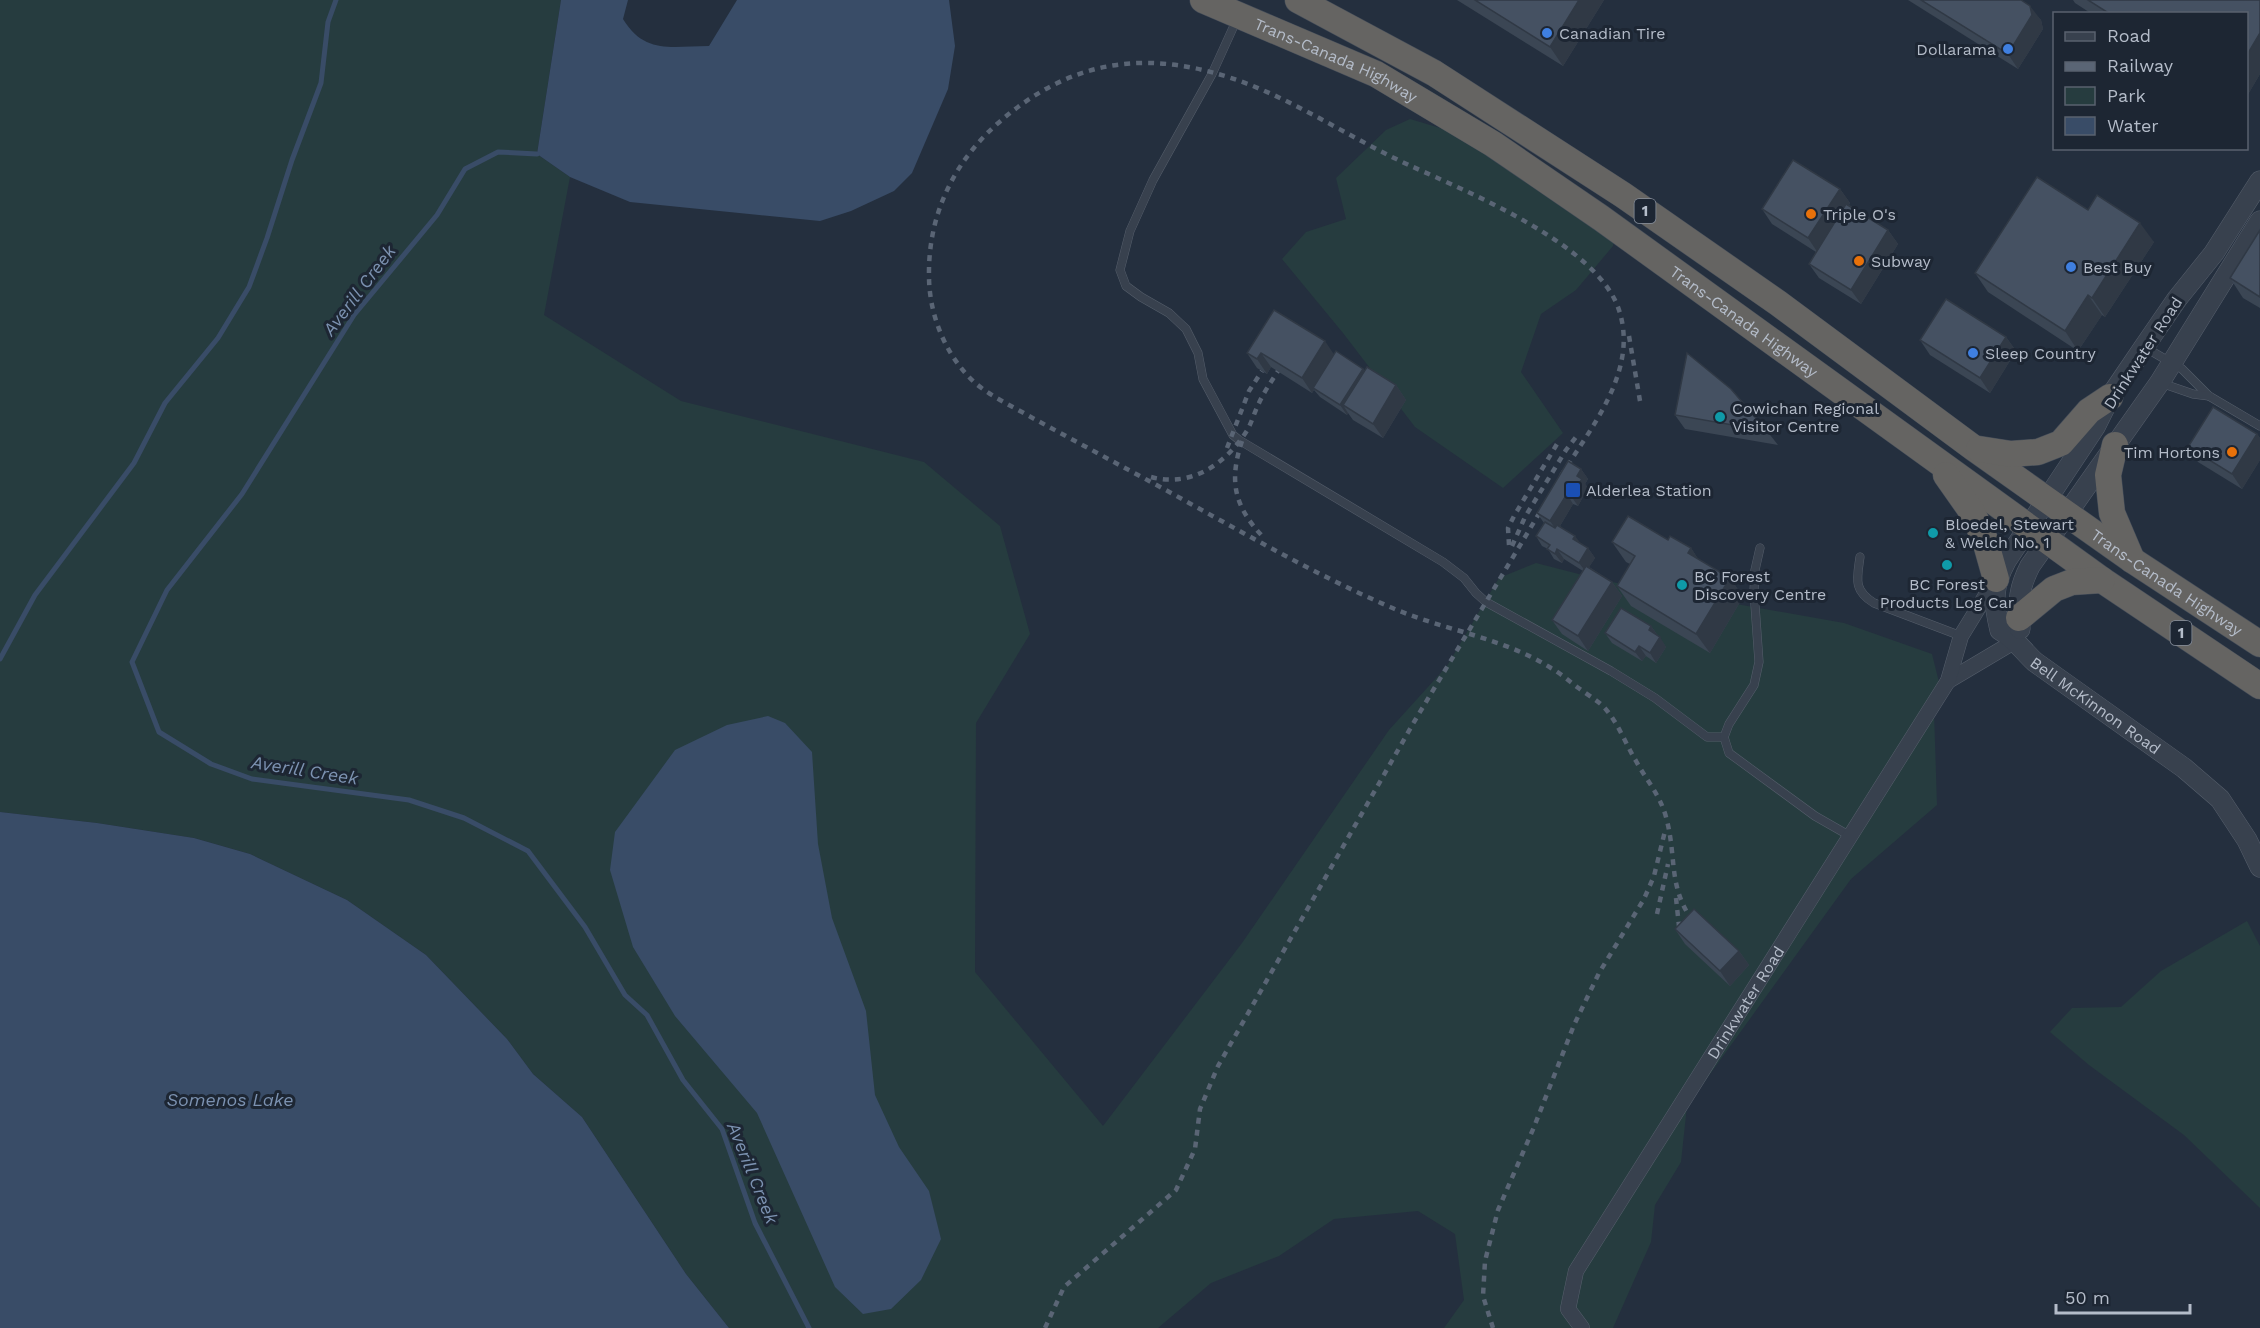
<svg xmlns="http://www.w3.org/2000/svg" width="2260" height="1328" viewBox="0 0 2260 1328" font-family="'Work Sans',sans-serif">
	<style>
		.green { fill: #263c3f }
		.water { fill: #394c67 }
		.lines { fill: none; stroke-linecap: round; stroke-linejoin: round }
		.stream { stroke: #394c67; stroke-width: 5 }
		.service-casing { stroke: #565f6c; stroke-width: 9 }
		.minor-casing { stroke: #565f6c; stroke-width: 16 }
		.tertiary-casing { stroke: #565f6c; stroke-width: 21 }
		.trunk-casing { stroke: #434c59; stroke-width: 27 }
		.service { stroke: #38414e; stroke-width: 8 }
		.minor { stroke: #38414e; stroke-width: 15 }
		.tertiary { stroke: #38414e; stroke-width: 20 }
		.trunk { stroke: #656462; stroke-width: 26 }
		.rail { stroke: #5a6575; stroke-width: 4.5; stroke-dasharray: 6 6; stroke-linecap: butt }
		.wall { fill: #3b4654 }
		.shaded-wall { fill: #303945 }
		.building { fill: #455162; stroke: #303945; stroke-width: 1.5 }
		.shop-dot { fill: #3f7fe0; stroke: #1d2633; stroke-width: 2 }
		.food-dot { fill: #e8710a; stroke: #1d2633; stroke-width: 2 }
		.culture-dot { fill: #0f9aa8; stroke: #1d2633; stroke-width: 2 }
		.transit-dot { fill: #1a4fb4; stroke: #1d2633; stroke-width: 2 }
		.labels { text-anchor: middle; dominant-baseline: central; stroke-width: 6; stroke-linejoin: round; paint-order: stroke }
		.shield { fill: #1d2633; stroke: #878f9c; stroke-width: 1.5 }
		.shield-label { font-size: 15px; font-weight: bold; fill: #b4bcc9 }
		.poi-label { font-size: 16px; fill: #b4bcc9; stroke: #1d2633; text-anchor: start }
		.street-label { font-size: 16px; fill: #b4bcc9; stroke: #1d2633 }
		.water-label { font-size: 18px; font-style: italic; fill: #7c92b1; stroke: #1d2633 }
	</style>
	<rect width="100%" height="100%" fill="#242f3e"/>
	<!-- green -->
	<g class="green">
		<polygon points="0,0 561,0 537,154 570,177 544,315 681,401 924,462 1000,526 1030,634 976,723 975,972 1103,1126 1242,943 1389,730 1447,666 1499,578 1536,563 1606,581 1844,623 1932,654 1943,698 1934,711 1937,805 1851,879 1687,1106 1681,1162 1655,1205 1651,1242 1613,1328 1444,1328 1464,1300 1455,1234 1418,1211 1334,1219 1279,1256 1211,1283 1158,1328 729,1328 686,1274 582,1117 533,1074 507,1039 426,955 347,900 250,854 194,838 97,823 0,812"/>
		<polygon points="1410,119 1450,131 1615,227 1613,246 1576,290 1541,314 1521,372 1563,433 1503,488 1415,427 1343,333 1282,259 1306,232 1346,219 1336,178 1386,130"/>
		<polygon points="2247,921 2260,946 2260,1208 2184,1135 2089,1065 2050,1032 2072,1008 2121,1007 2161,971"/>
	</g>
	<!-- water -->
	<g class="water">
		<path d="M 561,0 L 628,0 L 623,19 C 645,55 672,46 709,46 L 737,0 L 949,0 L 955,46 L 948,89 L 912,173 L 894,191 L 851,211 L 820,221 L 630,202 L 570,177 L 537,154 Z"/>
		<polygon points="768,716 785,723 812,752 818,844 832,918 866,1011 875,1095 899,1147 929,1191 941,1239 921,1280 891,1309 863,1314 835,1287 757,1113 675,1016 633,947 610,870 615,832 675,750 727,725"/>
		<polygon points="0,812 97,823 194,838 250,854 347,900 426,955 507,1039 533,1074 582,1117 686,1274 729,1328 0,1328"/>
	</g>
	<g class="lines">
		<!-- stream -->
		<g class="stream">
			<polyline points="537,154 498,152 465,169 437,215 354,315 242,494 167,590 132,662 159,732 211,764 252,779 409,800 464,818 528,851 585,927 625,995 647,1015 683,1080 722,1129 755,1223 809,1328"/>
			<polyline points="0,659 35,595 134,463 165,403 218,338 249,287 267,238 292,160 321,83 328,22 336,0"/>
		</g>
		<!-- service casing -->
		<g class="service-casing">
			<g id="service">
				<polyline points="1237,19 1212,74 1153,180 1130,231 1120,270 1126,286 1141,297 1169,313 1186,329 1198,353 1203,379 1233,435 1239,440 1443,562 1464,578 1476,593 1486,602 1611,671 1655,698 1707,737 1724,737"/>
				<polyline points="2146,348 2182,369 2209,396 2260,426"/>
				<polyline points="2161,383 2193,394 2209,396"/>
				<polyline points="1760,548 1755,570 1754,591 1759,662 1754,685 1729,724 1724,737 1729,753 1815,816 1850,836"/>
				<path d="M 1860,557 C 1857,579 1853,590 1874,603 L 1961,636"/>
			</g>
		</g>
		<!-- minor casing -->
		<g class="minor-casing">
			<g id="minor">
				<polyline points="1948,681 2017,640"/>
				<path id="s1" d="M 1582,1328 L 1568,1309 L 1576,1271 L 1948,681 L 1961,636 L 1996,579"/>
			</g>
		</g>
		<!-- tertiary casing -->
		<g class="tertiary-casing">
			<g id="tertiary">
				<path id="s2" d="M 2260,181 L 2214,253 L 2177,299 L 2144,347 L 2110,397 L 2095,427 L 2006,561 C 1992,587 1993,601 2000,630 C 2016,639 2022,650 2035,662 L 2184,768 L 2220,799 L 2247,840 L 2260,867"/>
				<path d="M 2020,629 C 2019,601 2017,592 2030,566 L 2160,382 L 2260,221"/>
			</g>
		</g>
		<!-- trunk casing -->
		<g class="trunk-casing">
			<g id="trunk">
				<path id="s3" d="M 1203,0 L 1376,74 L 1493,144 L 1601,218 L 2102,580 L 2260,686"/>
				<path id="s4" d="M 1298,0 L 1434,73 L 1623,195 L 1778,303 L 1975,449 L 2132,560 L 2260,644"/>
				<polyline points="2115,445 2108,475 2112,513 2132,560"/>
				<polyline points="1979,449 2011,454 2038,452 2061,443 2089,411 2110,397"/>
				<polyline points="1946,475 1972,512 1985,540 1996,579"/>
				<polyline points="2019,618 2054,589 2072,582 2102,580"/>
			</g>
		</g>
		<!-- service -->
		<use href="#service" class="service"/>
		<!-- minor -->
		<use href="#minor" class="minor"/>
		<!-- tertiary -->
		<use href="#tertiary" class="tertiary"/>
		<!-- trunk -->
		<use href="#trunk" class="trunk"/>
		<!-- rail -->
		<g class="rail">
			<polyline points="1629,336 1640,401"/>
			<path d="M 1242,441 C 1228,483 1235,508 1265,539"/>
			<polyline points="1227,448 1249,391 1262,371"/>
			<path d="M 1561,476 C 1591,427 1639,371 1619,310 C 1598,245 1470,193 1411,166 C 1356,141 1304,106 1248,84 C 1153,48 1074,56 997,124 C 953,163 928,216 929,276 C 929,314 945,355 974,382 C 990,396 1010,405 1029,416 C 1060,433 1092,450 1123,467 C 1212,514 1298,567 1390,607 C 1442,630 1502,637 1551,668 C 1560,673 1568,680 1577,687 C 1585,693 1595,699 1603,706 C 1618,722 1625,743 1636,761 C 1647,781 1660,795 1666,817 C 1678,861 1666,890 1699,929"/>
			<path d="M 1151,477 C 1192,488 1227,463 1248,429 C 1252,421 1255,411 1259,403 C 1264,392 1271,382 1278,371"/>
			<polyline points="1509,545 1508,528 1514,516 1557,444"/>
			<polyline points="1512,546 1525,517 1566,450 1579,433"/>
			<polyline points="1676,898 1679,926 1687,940"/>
			<polyline points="1657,914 1668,864"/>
			<polyline points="1045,1328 1064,1287 1176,1190 1195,1149 1200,1109 1218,1066 1414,722 1546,502"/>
			<polyline points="1493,1328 1483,1296 1485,1261 1498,1210 1534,1127 1574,1025 1599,973 1644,899 1654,876 1665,831"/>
		</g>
	</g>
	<!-- wall -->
	<g class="wall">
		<polygon points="1457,0 1604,0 1563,66"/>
		<polygon points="1908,0 2021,0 2041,20 2043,29 2018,69"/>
		<polygon points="2073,0 2260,0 2260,74 2247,96 2247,14 2092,14 2075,3"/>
		<polygon points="1840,189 1850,203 1849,205 1888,230 1898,244 1861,304 1819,278 1809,264 1816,252 1772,224 1762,209"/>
		<polygon points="2088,210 2154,242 2105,317 2102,315 2078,351 1988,292 1975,273"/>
		<polygon points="2260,230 2260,308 2243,298 2230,278"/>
		<polygon points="2006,337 2016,351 1990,393 1930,355 1920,340"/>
		<polygon points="1247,353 1334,354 1363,369 1364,370 1396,385 1406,400 1383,438 1353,420 1348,413 1347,415 1320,397 1314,390 1312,393 1271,367 1267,374 1257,368"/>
		<polygon points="1675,415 1767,431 1778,445 1685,429"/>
		<polygon points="2257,434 2260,438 2260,460 2242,489 2198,462 2188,447"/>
		<polygon points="1581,469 1588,479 1585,484 1588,488 1578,506 1573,504 1560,526 1580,544 1588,548 1595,558 1589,567 1612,582 1622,596 1588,651 1562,634 1552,620 1583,571 1564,559 1562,563 1554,559 1548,549 1542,546 1536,536 1544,523 1537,513"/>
		<polygon points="1668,540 1691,548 1698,559 1730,578 1743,597 1710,653 1631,606 1617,586 1630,564 1626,562 1612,542"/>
		<polygon points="1651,626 1666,647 1656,663 1646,656 1642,661 1612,643 1605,633"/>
		<polygon points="1675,929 1739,951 1749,965 1730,986 1685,944"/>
	</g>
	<!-- shaded-wall -->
	<g class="shaded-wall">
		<polygon points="1579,0 1604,0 1563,66 1550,47"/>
		<polygon points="2030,6 2041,20 2043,29 2018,69 2008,54"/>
		<polygon points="2260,33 2260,74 2247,96 2247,55"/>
		<polygon points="1840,189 1850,203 1818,253 1808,238"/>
		<polygon points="2140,223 2154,242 2105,317 2092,298"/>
		<polygon points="1888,230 1898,244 1861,304 1851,290"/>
		<polygon points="2088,295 2102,315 2078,351 2065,331"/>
		<polygon points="2006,337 2016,351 1990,393 1980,378"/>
		<polygon points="1325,341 1335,356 1313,388 1314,390 1312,393 1302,378"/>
		<polygon points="1261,353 1271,367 1267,374 1257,359"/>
		<polygon points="1363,369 1370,378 1343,405 1348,413 1347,415 1340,405"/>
		<polygon points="1396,385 1406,400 1383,438 1373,424"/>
		<polygon points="2257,434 2260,438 2260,460 2242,489 2232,474"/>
		<polygon points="1581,469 1588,479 1585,484 1588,488 1578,506 1571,496 1577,476"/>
		<polygon points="1567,494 1573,504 1557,531 1550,521"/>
		<polygon points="1575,536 1582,545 1573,539"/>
		<polygon points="1588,548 1595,558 1586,572 1579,563"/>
		<polygon points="1691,548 1704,568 1688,553"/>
		<polygon points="1557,549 1564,559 1562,563 1555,554"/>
		<polygon points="1730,578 1743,597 1710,653 1696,634"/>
		<polygon points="1612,582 1622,596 1588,651 1578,636"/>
		<polygon points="1651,626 1658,636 1649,630"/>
		<polygon points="1660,637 1666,647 1656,663 1650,653"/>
		<polygon points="1639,646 1646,656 1642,661 1635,652"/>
		<polygon points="1739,951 1749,965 1730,986 1720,971"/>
	</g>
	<!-- building -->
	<g class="building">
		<polygon points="1475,0 1579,0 1550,47"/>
		<polygon points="1921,0 2021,0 2030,6 2032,15 2008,54"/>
		<polygon points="2088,0 2260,0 2260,33 2247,55 2247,14 2110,14"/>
		<polygon points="1793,160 1840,189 1808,238 1762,209"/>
		<polygon points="2037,177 2088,210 2097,195 2140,223 2092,298 2088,295 2065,331 1975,273"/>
		<polygon points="1846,204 1888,230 1851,290 1809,264"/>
		<polygon points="2260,230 2260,297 2230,278"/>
		<polygon points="1946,299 2006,337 1980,378 1920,340"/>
		<polygon points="1274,310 1325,341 1302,378 1261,353 1257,359 1247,353"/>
		<polygon points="1336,351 1363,369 1340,405 1313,388"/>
		<polygon points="1687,353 1731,389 1767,431 1675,415"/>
		<polygon points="1367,367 1396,385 1373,424 1343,405"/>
		<polygon points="2213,407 2257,434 2232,474 2188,447"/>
		<polygon points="1568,461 1581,469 1577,476 1582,479 1571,496 1567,494 1550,521 1537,513"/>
		<polygon points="1628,516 1668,540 1670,536 1691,548 1688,553 1730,578 1696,634 1617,586 1635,556 1612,542"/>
		<polygon points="1545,522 1555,528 1557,525 1575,536 1573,539 1588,548 1579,563 1557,549 1555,554 1547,549 1550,545 1536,536"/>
		<polygon points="1586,566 1612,582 1578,636 1552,620"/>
		<polygon points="1621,608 1651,626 1649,630 1660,637 1650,653 1639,646 1635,652 1605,633"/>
		<polygon points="1694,909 1739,951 1720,971 1675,929"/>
	</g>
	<!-- markers -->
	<g class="shop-dot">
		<circle cx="1547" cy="33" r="6"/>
		<circle cx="2008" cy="49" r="6"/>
		<circle cx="2071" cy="267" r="6"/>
		<circle cx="1973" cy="353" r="6"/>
	</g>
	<g class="food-dot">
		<circle cx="1811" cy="214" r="6"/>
		<circle cx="1859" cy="261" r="6"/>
		<circle cx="2232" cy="452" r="6"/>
	</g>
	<g class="culture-dot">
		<circle cx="1720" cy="417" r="6"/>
		<circle cx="1933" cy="533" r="6"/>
		<circle cx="1947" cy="565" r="6"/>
		<circle cx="1682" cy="585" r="6"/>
	</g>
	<rect class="transit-dot" x="1565" y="482" width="16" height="16" rx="3"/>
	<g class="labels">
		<!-- shield labels -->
		<g class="shield">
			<rect x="1634.5" y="199" width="21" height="24" rx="4.5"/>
			<rect x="2170.5" y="621" width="21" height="24" rx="4.5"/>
		</g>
		<g class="shield-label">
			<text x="1645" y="211">1</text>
			<text x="2181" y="633">1</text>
		</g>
		<!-- poi labels -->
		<g class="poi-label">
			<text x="1559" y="33">Canadian Tire</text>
			<text x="1996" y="49" text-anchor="end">Dollarama</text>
			<text x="1823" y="214">Triple O's</text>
			<text x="1871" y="261">Subway</text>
			<text x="2083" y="267">Best Buy</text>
			<text x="1985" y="353">Sleep Country</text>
			<text x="1732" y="408">Cowichan Regional<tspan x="1732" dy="18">Visitor Centre</tspan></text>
			<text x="2220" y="452" text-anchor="end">Tim Hortons</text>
			<text x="1586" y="490">Alderlea Station</text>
			<text x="1945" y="524">Bloedel, Stewart<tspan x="1945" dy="18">&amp; Welch No. 1</tspan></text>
			<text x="1694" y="576">BC Forest<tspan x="1694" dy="18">Discovery Centre</tspan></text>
			<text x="1947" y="584" text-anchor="middle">BC Forest<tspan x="1947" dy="18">Products Log Car</tspan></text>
		</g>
		<!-- street labels -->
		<g class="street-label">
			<text stroke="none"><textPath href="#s3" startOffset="146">Trans-Canada Highway</textPath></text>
			<text stroke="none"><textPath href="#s3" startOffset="632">Trans-Canada Highway</textPath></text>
			<text transform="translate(2143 353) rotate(-57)">Drinkwater Road</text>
			<text stroke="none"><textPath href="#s4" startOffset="1047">Trans-Canada Highway</textPath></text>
			<text stroke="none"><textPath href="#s2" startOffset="651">Bell McKinnon Road</textPath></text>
			<text stroke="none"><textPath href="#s1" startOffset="380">Drinkwater Road</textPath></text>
		</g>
		<!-- water labels -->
		<g class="water-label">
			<text transform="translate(359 290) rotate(-53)">Averill Creek</text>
			<text transform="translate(305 770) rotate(9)">Averill Creek</text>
			<text x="230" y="1099">Somenos Lake</text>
			<text transform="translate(753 1173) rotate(68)">Averill Creek</text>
		</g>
	</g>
	<!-- legend -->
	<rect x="2053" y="12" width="195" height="138" fill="#1d2633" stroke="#59626f" stroke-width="1.5"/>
	<rect x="2065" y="32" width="30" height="9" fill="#38414e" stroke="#59626f" stroke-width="1.5"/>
	<text x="2107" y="42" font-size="18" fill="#b4bcc9">Road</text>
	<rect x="2065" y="62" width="30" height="9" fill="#5a6575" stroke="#59626f" stroke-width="1.5"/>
	<text x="2107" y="72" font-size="18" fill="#b4bcc9">Railway</text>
	<rect x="2065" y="87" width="30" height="18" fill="#263c3f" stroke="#59626f" stroke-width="1.5"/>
	<text x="2107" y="102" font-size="18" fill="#b4bcc9">Park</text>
	<rect x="2065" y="117" width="30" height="18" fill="#394c67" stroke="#59626f" stroke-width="1.5"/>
	<text x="2107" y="132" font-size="18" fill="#b4bcc9">Water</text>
	<!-- scale -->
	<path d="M2056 1304v9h134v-9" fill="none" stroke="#b4bcc9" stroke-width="3"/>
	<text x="2065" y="1304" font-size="18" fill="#b4bcc9" stroke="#1d2633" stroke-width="4.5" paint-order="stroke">50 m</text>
</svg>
